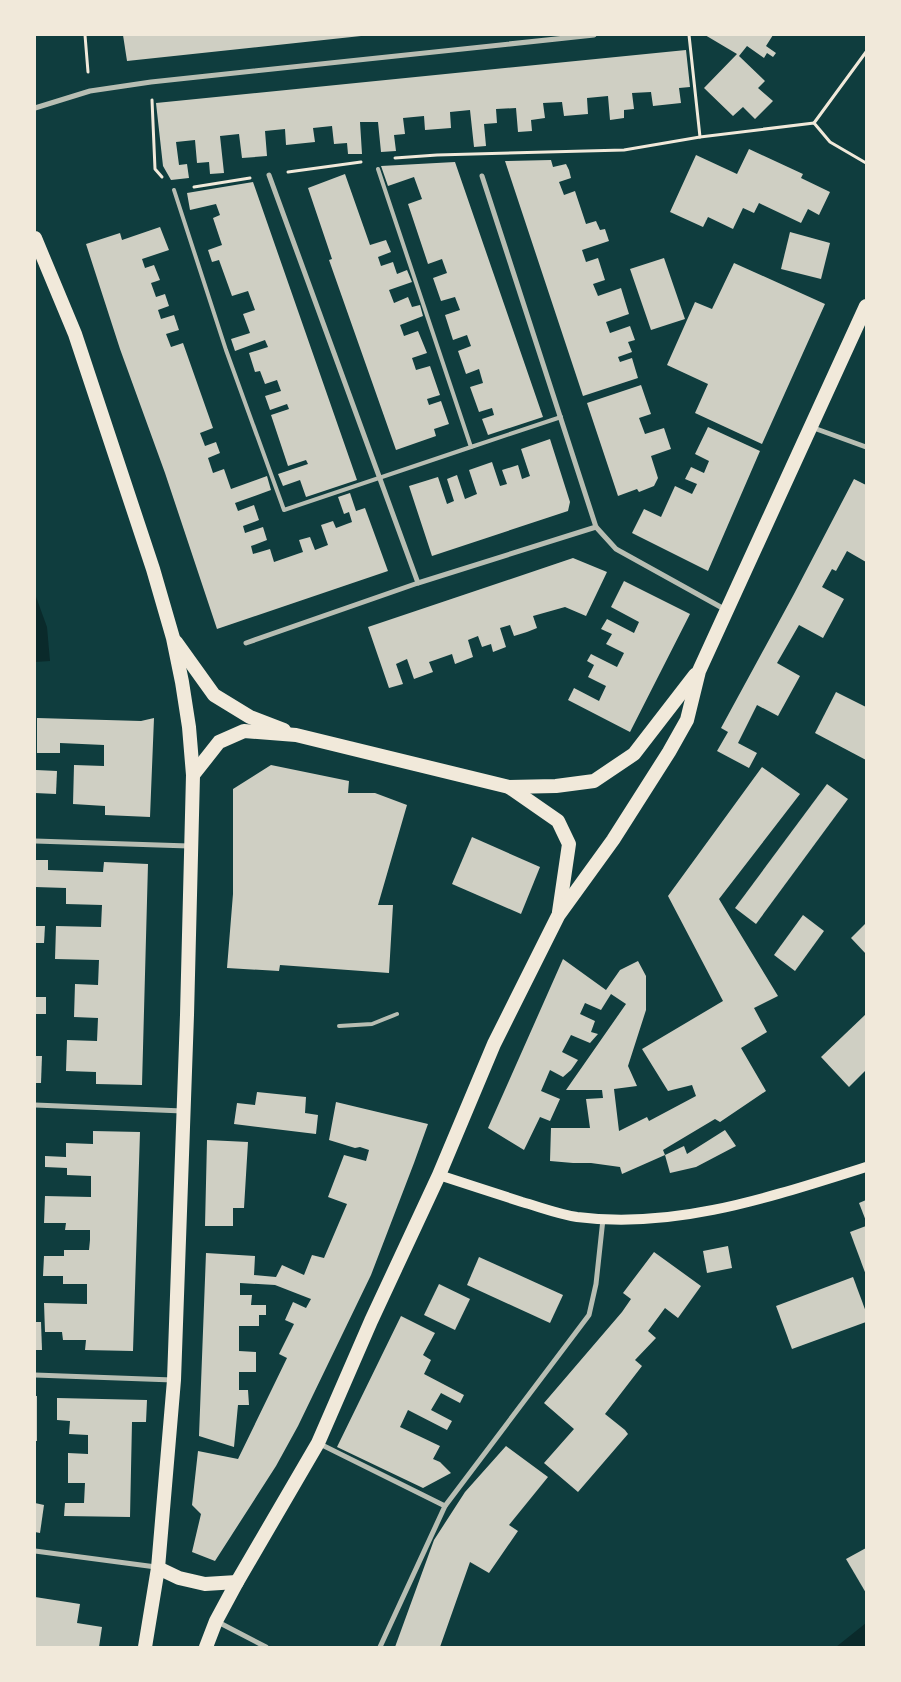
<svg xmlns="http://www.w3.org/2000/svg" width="901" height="1682" viewBox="0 0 901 1682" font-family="Barlow,sans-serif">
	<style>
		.water { fill: #0a2a2b }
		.building { fill: #cfcfc3 }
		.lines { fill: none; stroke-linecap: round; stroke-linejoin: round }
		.path { stroke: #f1e9da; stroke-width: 3 }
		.service { stroke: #b8beb3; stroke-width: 4 }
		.minor { stroke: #b8beb3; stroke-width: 5 }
		.secondary { stroke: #f1e9da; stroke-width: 10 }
		.trunk { stroke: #f1e9da; stroke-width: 14 }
	</style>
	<rect width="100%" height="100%" fill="#0f3d3e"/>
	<!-- water -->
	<g class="water">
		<polygon points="35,594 47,627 50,661 35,662"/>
		<polygon points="866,1623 866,1647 836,1647"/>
	</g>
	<!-- building -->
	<g class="building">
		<polygon points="123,35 361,35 361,36 127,61"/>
		<polygon points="705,35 773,35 766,46 776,53 773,57 767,53 764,58 747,46 739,56 765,81 758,88 773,101 755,119 743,107 733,116 704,88 737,54"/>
		<polygon points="686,50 690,87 679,88 681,103 653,106 651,92 632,93 634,109 624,110 624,118 610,120 608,96 587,98 588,114 564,116 562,102 543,103 545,118 531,120 532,131 518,132 516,108 496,109 497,123 484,124 486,146 474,147 470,110 450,112 451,128 425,130 424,116 403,118 405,134 394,135 396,151 381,152 378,122 360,122 362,154 348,154 347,143 334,144 332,126 313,128 315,142 286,145 285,129 265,131 267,156 242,158 239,134 220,136 224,173 210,174 209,162 197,163 195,140 176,142 179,165 187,164 189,178 171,180 163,166 156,103"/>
		<polygon points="749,149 803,174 801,178 830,192 819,215 808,209 801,223 759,203 754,213 743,208 733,229 708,217 703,227 670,212 696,155 737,174"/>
		<polygon points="551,160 553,167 566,164 569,170 571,178 559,182 564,195 575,191 586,224 596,221 600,230 605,229 609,241 582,250 586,262 598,258 605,280 593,284 598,296 621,288 629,314 606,322 610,333 630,326 635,340 628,342 632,352 618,357 620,362 632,358 638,378 583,396 505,161"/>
		<polygon points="455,162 543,417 488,435 482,419 494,415 492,408 479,412 470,387 483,383 479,369 466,374 458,351 471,346 467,335 453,340 445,315 460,310 455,297 441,301 433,278 447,273 442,259 428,264 408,204 422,199 414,177 388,186 381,166"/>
		<polygon points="345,174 370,245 386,240 391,252 378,257 381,266 393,262 397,274 407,270 412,282 389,290 394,303 408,297 412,307 420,305 423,316 400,325 404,336 418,331 427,353 412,358 416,370 430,366 440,395 427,399 429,405 441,401 449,424 434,429 436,436 396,450 329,260 332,259 308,188"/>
		<polygon points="253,182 357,480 306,497 300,480 283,486 278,474 308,464 306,460 288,466 271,415 289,409 287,404 270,410 265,396 281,391 277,380 265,384 260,371 255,372 249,353 268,347 265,340 235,351 231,339 250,333 243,314 255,310 248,291 232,296 219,260 212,262 208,250 222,245 213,218 220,215 216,204 190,210 187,193"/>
		<polygon points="160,227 169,250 142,259 145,268 154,265 160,280 151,283 156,297 165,294 169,306 158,310 161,319 174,315 179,330 166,334 171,347 183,343 213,428 200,433 205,446 216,442 220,453 208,458 213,473 224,469 231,489 267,476 271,490 235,503 238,511 254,505 259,520 243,526 245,533 263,527 267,540 251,546 253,554 270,549 274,562 303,552 299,540 310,537 315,550 328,545 321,525 333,521 336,528 352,522 349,512 344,514 338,497 350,493 356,511 365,508 388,571 217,629 165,473 120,349 86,244 120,233 122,240"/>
		<polygon points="790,232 830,243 821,279 781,269"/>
		<polygon points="664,258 685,319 651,330 630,269"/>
		<polygon points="734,263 825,304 762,444 695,413 708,384 667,365 695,302 712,309"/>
		<polygon points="641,385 651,414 639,418 645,434 664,428 671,449 651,456 658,478 654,486 639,492 637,489 618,496 587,403"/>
		<polygon points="708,427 760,451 708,571 632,533 644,509 661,517 675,486 692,494 697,484 685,479 691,467 704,473 709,461 695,454"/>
		<polygon points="550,439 570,502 568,511 432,556 409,486 438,477 447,504 454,501 447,479 457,475 465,499 477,494 469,470 492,462 500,486 507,484 502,470 518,465 522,479 530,476 521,449"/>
		<polygon points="854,479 866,485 866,562 847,551 836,571 832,569 822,587 844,599 823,638 799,625 777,663 800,676 778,716 757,705 738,743 757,753 749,768 717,751 728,732 721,728 794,594"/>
		<polygon points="573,558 607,572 586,616 565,607 533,616 537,628 527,632 514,636 510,625 500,628 506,647 493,652 491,644 482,647 478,636 468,640 473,657 455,664 452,654 435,660 429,662 433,672 414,679 407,659 396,664 403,684 389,688 368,627"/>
		<polygon points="624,581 690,614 630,732 568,700 574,688 599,701 606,686 588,677 594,665 587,661 591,654 617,667 624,653 606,644 612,634 601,629 607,619 634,633 639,622 611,607"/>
		<polygon points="836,692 866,707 866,760 815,733"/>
		<polygon points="37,718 141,721 154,718 150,817 105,815 105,806 73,804 74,765 104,766 104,745 60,743 60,753 37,753"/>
		<polygon points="271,765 349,781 348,793 375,793 407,805 378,905 393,905 389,973 280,965 279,971 227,968 233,894 233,789"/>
		<polygon points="762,767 800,794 719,899 778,996 754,1008 767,1032 741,1048 766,1091 720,1122 715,1119 663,1150 665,1155 684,1146 687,1154 725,1130 736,1146 696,1167 670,1173 665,1155 622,1174 620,1167 591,1163 573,1163 550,1161 551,1128 590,1128 586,1099 603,1098 602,1090 566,1090 626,1004 611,994 601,1010 585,1003 580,1014 595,1021 591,1032 598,1034 590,1043 571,1035 562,1052 578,1060 571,1070 563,1077 550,1070 541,1091 560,1099 550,1121 540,1117 524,1150 488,1128 563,959 606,990 620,970 638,961 646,976 646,1010 628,1066 637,1086 614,1089 619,1131 647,1117 649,1121 696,1096 692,1085 668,1091 642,1049 723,1001 668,896"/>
		<polygon points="36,770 57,771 56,794 35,793"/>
		<polygon points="827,784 848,799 756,924 735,908"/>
		<polygon points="472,837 540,867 521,914 452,884"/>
		<polygon points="35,860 48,860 48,870 103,872 104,862 148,864 142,1085 96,1084 96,1072 66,1071 67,1040 97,1041 98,1018 74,1017 75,984 98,985 99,960 55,959 56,926 101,927 102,905 66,904 66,888 35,887"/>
		<polygon points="803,915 824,931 795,971 774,955"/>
		<polygon points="866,923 866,954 851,938"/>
		<polygon points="35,926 45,926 44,943 35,943"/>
		<rect x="35" y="997" width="11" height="17"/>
		<polygon points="866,1014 866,1070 849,1087 821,1057"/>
		<polygon points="35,1056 42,1056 41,1083 35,1083"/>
		<polygon points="257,1092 306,1097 305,1113 318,1115 316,1134 234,1124 237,1103 255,1105"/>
		<polygon points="336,1102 428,1124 414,1163 371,1275 298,1426 276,1466 215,1561 192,1552 201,1514 192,1505 198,1451 238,1459 287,1358 279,1354 294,1324 285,1320 293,1302 306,1308 311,1299 275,1285 240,1283 240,1295 252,1295 251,1305 266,1305 266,1315 259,1315 259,1326 239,1326 239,1351 256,1352 256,1372 239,1372 239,1390 248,1390 249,1405 238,1405 234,1447 199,1436 206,1253 255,1256 254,1275 276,1277 282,1265 304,1275 312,1255 324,1258 347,1204 328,1197 344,1155 366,1161 369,1150 360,1147 355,1148 329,1140"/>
		<polygon points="93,1131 140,1132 133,1351 85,1350 86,1340 63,1340 62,1332 45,1332 44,1303 87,1304 87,1284 63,1284 63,1276 43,1276 44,1256 64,1256 64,1250 89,1250 90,1240 90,1230 65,1230 66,1223 44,1223 45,1196 91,1197 91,1176 67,1175 67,1168 45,1167 45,1156 66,1157 66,1143 93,1144"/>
		<polygon points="207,1140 248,1142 244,1208 233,1208 233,1226 205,1226"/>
		<polygon points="866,1200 866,1221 859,1203"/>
		<polygon points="866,1226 866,1275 850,1232"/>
		<polygon points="728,1246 732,1268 707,1273 703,1251"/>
		<polygon points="654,1252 701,1286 678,1318 665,1308 648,1331 656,1338 635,1360 642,1366 605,1414 625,1430 628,1434 578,1492 544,1463 574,1429 544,1403 622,1312 631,1299 623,1293"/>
		<polygon points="479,1257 563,1295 550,1323 467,1285"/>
		<polygon points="853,1277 866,1312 866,1322 792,1349 776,1306"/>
		<polygon points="439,1284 470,1299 455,1330 424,1315"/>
		<polygon points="401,1316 435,1333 423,1355 431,1360 424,1374 464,1395 460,1403 441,1393 431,1410 452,1421 447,1430 408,1410 400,1427 440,1446 433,1459 440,1462 451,1473 423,1488 337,1447"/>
		<polygon points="35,1322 41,1322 42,1350 35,1350"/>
		<rect x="35" y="1396" width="2" height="45"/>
		<polygon points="57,1398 147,1400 146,1422 132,1422 130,1517 64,1516 65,1503 84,1503 85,1483 68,1483 68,1453 88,1454 88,1435 69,1434 70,1421 57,1420"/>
		<polygon points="506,1446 548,1477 509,1525 518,1531 489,1573 470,1562 440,1647 395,1647 434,1540 465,1492"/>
		<polygon points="35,1503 44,1505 40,1533 35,1532"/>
		<polygon points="866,1548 866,1593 846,1559"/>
		<polygon points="35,1597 80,1604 77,1623 102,1627 99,1647 35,1647"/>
	</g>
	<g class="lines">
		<!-- path -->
		<g class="path">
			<polyline points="85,35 88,72"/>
			<polyline points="689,35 700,137"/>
			<polyline points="152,100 155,169 162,177"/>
			<polyline points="814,123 866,52"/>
			<polyline points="395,158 437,155 624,150 700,137 814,123 830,142 866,163"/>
			<polyline points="288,172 361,162"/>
			<polyline points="194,187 250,178"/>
		</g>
		<!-- service -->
		<g class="service">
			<polyline points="378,169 471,447 561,417"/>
			<polyline points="174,190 226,350 284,510 471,447"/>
			<polyline points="339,1026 372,1024 397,1014"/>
		</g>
		<!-- minor -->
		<g class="minor">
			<polyline points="35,108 90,91 151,82 594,35"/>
			<polyline points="269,175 418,583"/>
			<polyline points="482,176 596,527"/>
			<polyline points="811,427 866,447"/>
			<polyline points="246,643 418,583 596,527 616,549 726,610"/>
			<polyline points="35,841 189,846"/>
			<polyline points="35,1105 183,1111"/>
			<polyline points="35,1375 173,1380"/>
			<polyline points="318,1443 445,1506 380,1647"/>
			<polyline points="445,1506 589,1315 596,1284 603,1219"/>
			<polyline points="35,1551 156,1567"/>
			<polyline points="216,1621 266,1647"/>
		</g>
		<!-- secondary -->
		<path class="secondary" d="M 439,1175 C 467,1184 494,1193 522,1202 C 540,1207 558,1214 577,1217 C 676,1230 773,1196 866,1167"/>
		<!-- trunk -->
		<g class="trunk">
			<polyline points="35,238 75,334 153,569 173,638 182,682 189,727 193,775 187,1015 174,1380 158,1568 145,1647"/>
			<polyline points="176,642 214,695 250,717 284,730"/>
			<polyline points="193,775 219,742 244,731 296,735 509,787 556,786 594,781 634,754 695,675"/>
			<polyline points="509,787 558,821 569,844 559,912"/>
			<polyline points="158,1568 179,1578 205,1584 237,1582"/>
			<polyline points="206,1647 216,1621 237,1582 318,1443 371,1321 439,1175 494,1044 558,916 613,840 669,752 687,720 699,671 866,306"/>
		</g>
	</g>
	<!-- border -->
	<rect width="901" height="1682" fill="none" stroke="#f1e9da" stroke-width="72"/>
</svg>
